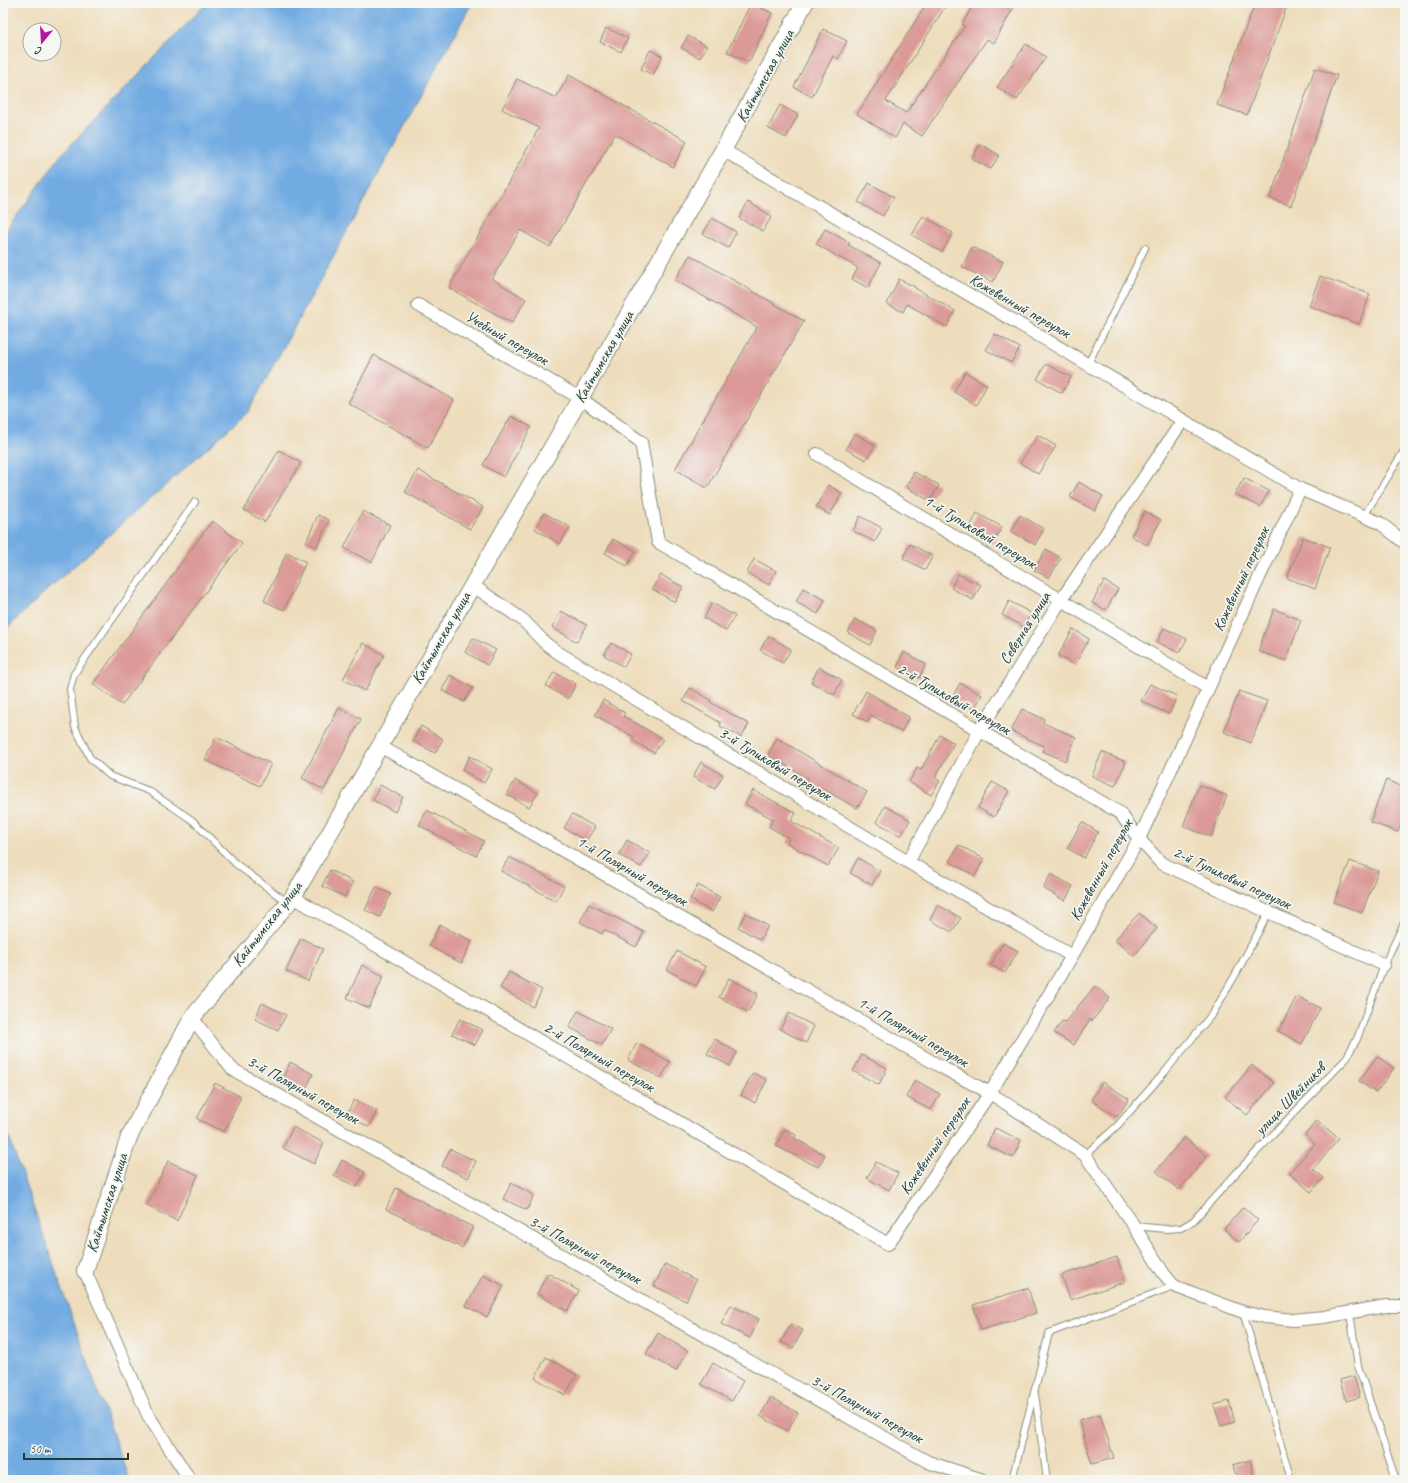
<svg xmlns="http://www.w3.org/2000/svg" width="1408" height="1483" viewBox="0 0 1408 1483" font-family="Caveat,sans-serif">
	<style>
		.water { fill: #72abe2; stroke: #48748b }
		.building { fill: #db9a97 }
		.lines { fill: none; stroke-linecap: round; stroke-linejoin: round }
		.lane-casing { stroke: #868d78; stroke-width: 8 }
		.street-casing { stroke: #868d78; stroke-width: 14 }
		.secondary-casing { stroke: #868d78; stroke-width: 18 }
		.lane { stroke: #fff; stroke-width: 6 }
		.street { stroke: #fff; stroke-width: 12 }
		.secondary { stroke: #fff; stroke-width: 16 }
		.labels { text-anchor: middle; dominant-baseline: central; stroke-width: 3.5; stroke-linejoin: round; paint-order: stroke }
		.street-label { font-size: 16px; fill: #1f3d34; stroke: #f6f6f2 }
	</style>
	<rect width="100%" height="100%" fill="#f6f6f2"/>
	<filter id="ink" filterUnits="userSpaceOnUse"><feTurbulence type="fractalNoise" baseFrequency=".025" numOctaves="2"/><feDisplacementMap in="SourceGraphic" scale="8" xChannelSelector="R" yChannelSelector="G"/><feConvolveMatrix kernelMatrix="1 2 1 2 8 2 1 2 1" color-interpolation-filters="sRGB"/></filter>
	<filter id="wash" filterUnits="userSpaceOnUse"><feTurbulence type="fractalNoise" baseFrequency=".012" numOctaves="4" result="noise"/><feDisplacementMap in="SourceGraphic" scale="16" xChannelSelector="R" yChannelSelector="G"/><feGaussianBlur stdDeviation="0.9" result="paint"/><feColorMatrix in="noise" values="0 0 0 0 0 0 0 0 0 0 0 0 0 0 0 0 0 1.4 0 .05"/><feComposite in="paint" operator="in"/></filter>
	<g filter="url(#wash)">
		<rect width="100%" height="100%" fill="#eeddbc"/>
		<!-- water -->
		<g class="water">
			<polygon points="207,3 472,3 248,412 45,592 3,632 3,235 61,155"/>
			<polygon points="3,1120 129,1480 3,1480"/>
		</g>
		<g id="blocks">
			<!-- building -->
			<g class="building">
				<polygon points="751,3 772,13 749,62 727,52"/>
				<polygon points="927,3 939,3 945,7 886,101 906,113 965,26 962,25 974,3 1016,3 994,43 987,39 922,136 903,124 895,138 857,114"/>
				<polygon points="1255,3 1288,3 1247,115 1217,105"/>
				<polygon points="606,28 628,38 621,52 600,42"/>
				<polygon points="823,29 847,41 838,59 833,56 812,97 794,87"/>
				<polygon points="688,36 707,46 700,58 681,48"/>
				<polygon points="1026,44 1046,57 1017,100 997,87"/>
				<polygon points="650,50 662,56 653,75 641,69"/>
				<polygon points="1315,68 1337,75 1291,206 1270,198"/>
				<polygon points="569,75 687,141 673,167 615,134 550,247 520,230 492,279 526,299 512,323 449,288 539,128 502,109 517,79 556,98"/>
				<polygon points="780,105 798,115 786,138 768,128"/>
				<polygon points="980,144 999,155 991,169 972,159"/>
				<polygon points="869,183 894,197 883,216 858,202"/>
				<polygon points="748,202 772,216 763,231 739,218"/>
				<polygon points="923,216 953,233 942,252 912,235"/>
				<polygon points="712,218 736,232 728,248 703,234"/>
				<polygon points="825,229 850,243 848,245 881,263 868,288 852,279 858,268 816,244"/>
				<polygon points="972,247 1003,262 993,282 962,267"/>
				<polygon points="690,255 804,321 707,488 675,469 757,327 675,280"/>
				<polygon points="1320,276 1370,294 1359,324 1309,306"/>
				<polygon points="899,279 915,287 915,288 955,311 947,327 907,304 903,312 887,304"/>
				<polygon points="995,334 1020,348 1011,363 986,350"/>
				<polygon points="374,355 454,400 428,448 348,403"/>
				<polygon points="1046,364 1071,377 1062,393 1037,379"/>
				<polygon points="965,372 987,385 976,405 954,392"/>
				<polygon points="511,416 531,427 504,477 483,465"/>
				<polygon points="854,433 875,445 866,460 846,449"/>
				<polygon points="1038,435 1056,446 1038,474 1020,463"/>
				<polygon points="279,450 301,463 265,522 244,510"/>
				<polygon points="418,470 483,507 470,529 405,492"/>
				<polygon points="914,472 939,485 930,501 906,487"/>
				<polygon points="1244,478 1269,491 1260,507 1235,494"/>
				<polygon points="1079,482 1103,496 1095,511 1070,497"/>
				<polygon points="828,485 842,493 830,515 816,507"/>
				<polygon points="363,511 390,525 372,562 344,548"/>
				<polygon points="1145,511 1161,520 1147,545 1131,536"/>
				<polygon points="544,513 570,527 560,544 535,529"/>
				<polygon points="977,513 1002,527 993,543 969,529"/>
				<polygon points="318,515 329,520 317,547 306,542"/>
				<polygon points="1020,515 1044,529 1035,545 1011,531"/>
				<polygon points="860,516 882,528 875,542 853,531"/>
				<polygon points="212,521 242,543 122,705 93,684"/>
				<polygon points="1303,537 1330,547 1315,589 1287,578"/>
				<polygon points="613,539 636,551 627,566 605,553"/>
				<polygon points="910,544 933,556 925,570 903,558"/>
				<polygon points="1046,549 1061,558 1049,578 1034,570"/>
				<polygon points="287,552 306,562 284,610 264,601"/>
				<polygon points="754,559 776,571 769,585 747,573"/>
				<polygon points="958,574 981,585 973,600 951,588"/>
				<polygon points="661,575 683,587 675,602 652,589"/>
				<polygon points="1104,581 1118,589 1106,610 1092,603"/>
				<polygon points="803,588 825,600 818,614 796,602"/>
				<polygon points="1009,601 1031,613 1024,627 1002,615"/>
				<polygon points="712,603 735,616 726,631 704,618"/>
				<polygon points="1274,609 1301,620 1286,661 1258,651"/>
				<polygon points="561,611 587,625 577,642 552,627"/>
				<polygon points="855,619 877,631 870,645 848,633"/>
				<polygon points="1164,628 1187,639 1179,653 1157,642"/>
				<polygon points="1073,629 1089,639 1075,665 1058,656"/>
				<polygon points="768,636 791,649 783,663 760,650"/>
				<polygon points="473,638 496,650 487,665 465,652"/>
				<polygon points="363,643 384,655 365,691 343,679"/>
				<polygon points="611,643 631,654 624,667 604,655"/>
				<polygon points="904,652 926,664 919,678 897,667"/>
				<polygon points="819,667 842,680 834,695 811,682"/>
				<polygon points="554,672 576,684 568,699 546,686"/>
				<polygon points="450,675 473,688 464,702 442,690"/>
				<polygon points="960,683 982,695 974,709 952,698"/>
				<polygon points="1150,684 1177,696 1169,714 1141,701"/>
				<polygon points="690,688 711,700 710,702 749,724 741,737 720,726 721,723 683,701"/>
				<polygon points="866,691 909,717 901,732 871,715 868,722 853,714"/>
				<polygon points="1239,691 1267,701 1251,743 1224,732"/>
				<polygon points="603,700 625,713 623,716 663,739 654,753 632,740 634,737 595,715"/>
				<polygon points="339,708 361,719 324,790 302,778"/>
				<polygon points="1022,709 1044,719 1043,723 1076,737 1066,761 1042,751 1044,746 1011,731"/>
				<polygon points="421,726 443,739 435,753 413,741"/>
				<polygon points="940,735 954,743 935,778 940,781 931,795 909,782 917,768 921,770"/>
				<polygon points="216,737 271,764 260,786 205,760"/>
				<polygon points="777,738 867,792 857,808 821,788 818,792 805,784 808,778 768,755"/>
				<polygon points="1102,752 1126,762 1115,786 1092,776"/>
				<polygon points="470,756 492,769 484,783 462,770"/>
				<polygon points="701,762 723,775 715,789 693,777"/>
				<polygon points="515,780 538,793 529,807 507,795"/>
				<polygon points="1386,780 1405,788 1405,813 1398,832 1370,822"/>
				<polygon points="992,782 1009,791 994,817 978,808"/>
				<polygon points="380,785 403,797 395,812 373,800"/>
				<polygon points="1199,785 1227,796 1211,837 1183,826"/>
				<polygon points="753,790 796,813 791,821 839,848 828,866 787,843 789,838 769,827 773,819 745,804"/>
				<polygon points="885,806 910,820 901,836 876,822"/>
				<polygon points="427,810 484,841 476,856 419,825"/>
				<polygon points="572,814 595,827 586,841 564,828"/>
				<polygon points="1082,822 1098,832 1084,858 1067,848"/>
				<polygon points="627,840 650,853 641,867 619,855"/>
				<polygon points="959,845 984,859 975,876 949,861"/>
				<polygon points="509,857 564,886 556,901 501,871"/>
				<polygon points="858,858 880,871 872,885 850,873"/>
				<polygon points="1350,861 1378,871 1362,913 1334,902"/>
				<polygon points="330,870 353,882 345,897 322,886"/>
				<polygon points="1051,874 1073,886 1065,901 1043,888"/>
				<polygon points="698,885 720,897 712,912 690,899"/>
				<polygon points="376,887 391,894 380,917 365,910"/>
				<polygon points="589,904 644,932 636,947 604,930 602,934 580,922"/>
				<polygon points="938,905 961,918 952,932 930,920"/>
				<polygon points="746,913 768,926 760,940 738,927"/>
				<polygon points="1139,913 1157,928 1134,956 1115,940"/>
				<polygon points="440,925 472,941 461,963 429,946"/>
				<polygon points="301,938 323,949 308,981 286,971"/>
				<polygon points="1003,943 1018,951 1005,973 991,965"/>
				<polygon points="677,951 706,967 696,986 667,970"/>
				<polygon points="362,965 384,976 369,1008 347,998"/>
				<polygon points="509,972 542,990 533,1007 500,988"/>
				<polygon points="729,978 758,994 748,1012 719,997"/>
				<polygon points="1095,986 1110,998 1092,1021 1090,1019 1074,1045 1054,1033 1062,1021 1065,1022"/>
				<polygon points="1297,996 1320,1008 1302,1044 1278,1031"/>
				<polygon points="262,1003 286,1015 278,1030 255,1019"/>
				<polygon points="578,1011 611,1029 602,1045 569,1027"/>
				<polygon points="789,1013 814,1026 806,1043 780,1029"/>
				<polygon points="460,1019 483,1030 475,1045 452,1034"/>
				<polygon points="715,1039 737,1052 730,1066 707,1054"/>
				<polygon points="637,1043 670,1062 661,1078 628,1060"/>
				<polygon points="862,1055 887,1068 879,1085 853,1071"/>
				<polygon points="1377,1056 1394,1068 1376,1093 1359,1081"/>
				<polygon points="290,1062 313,1074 306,1089 283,1078"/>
				<polygon points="1252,1065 1274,1083 1247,1115 1225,1097"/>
				<polygon points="753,1073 767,1080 755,1103 741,1095"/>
				<polygon points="915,1080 940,1094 931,1110 906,1097"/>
				<polygon points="1102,1082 1129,1099 1117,1117 1091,1100"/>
				<polygon points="215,1083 241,1097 224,1132 197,1119"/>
				<polygon points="354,1100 377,1111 369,1127 346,1115"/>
				<polygon points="1317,1120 1339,1139 1313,1169 1324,1178 1311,1192 1289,1173 1315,1144 1305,1135"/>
				<polygon points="293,1127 324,1143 314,1164 283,1148"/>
				<polygon points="995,1128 1021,1140 1013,1158 987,1145"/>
				<polygon points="785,1129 796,1135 794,1138 825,1155 818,1167 776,1146"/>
				<polygon points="1184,1137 1207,1156 1179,1190 1156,1171"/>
				<polygon points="450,1149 476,1161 468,1178 442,1166"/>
				<polygon points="342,1160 365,1172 357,1187 334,1176"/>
				<polygon points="168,1161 198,1175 177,1221 147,1206"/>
				<polygon points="876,1162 898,1173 889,1190 867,1178"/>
				<polygon points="511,1183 534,1195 527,1210 503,1199"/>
				<polygon points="396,1188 428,1204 427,1205 473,1227 462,1248 431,1233 431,1232 386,1209"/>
				<polygon points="1243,1207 1258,1220 1239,1242 1224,1229"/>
				<polygon points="1117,1257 1125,1282 1070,1300 1062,1275"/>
				<polygon points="665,1264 696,1280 686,1301 654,1286"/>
				<polygon points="548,1273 579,1291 567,1311 537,1294"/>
				<polygon points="483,1275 504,1286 487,1317 466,1306"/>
				<polygon points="1028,1288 1036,1313 981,1330 973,1305"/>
				<polygon points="731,1305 759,1319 750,1338 721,1324"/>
				<polygon points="791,1324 803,1330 793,1348 781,1342"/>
				<polygon points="658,1333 688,1351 676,1371 646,1354"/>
				<polygon points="546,1357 577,1375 565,1395 535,1378"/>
				<polygon points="713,1363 743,1381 732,1401 701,1384"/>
				<polygon points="1354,1376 1360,1397 1346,1401 1340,1380"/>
				<polygon points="771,1397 798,1413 787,1431 760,1416"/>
				<polygon points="1229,1401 1235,1422 1221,1426 1214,1405"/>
				<polygon points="1100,1414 1114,1458 1092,1464 1079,1420"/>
				<polygon points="1250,1460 1255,1480 1237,1480 1233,1465"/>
			</g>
		</g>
	</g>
	<g filter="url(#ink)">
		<use href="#blocks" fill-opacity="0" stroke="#868d78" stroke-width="1"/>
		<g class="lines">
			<!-- lane casing -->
			<g class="lane-casing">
				<g id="lane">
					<polyline points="1088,364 1145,248"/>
					<polyline points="195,502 74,674 70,689 75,727 90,758 110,776 149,791 192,820 236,864 288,903"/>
					<polyline points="1364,516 1405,449"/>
					<polyline points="1085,1155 1117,1126 1164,1073 1213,1013 1237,972 1269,912"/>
					<polyline points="1134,1226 1166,1229 1181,1228 1193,1221 1240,1169 1345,1060 1357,1039 1384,965 1405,921"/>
					<polyline points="1243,1312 1291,1480"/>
					<polyline points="1350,1313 1358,1366 1396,1480"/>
					<polyline points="1035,1394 1047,1480"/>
					<polyline points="1012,1480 1049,1333 1174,1286"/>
				</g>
			</g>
			<!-- street casing -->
			<g class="street-casing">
				<g id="street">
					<polyline points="723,150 1300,489 1380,523 1405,543"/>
					<polyline points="418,305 580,398 641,442 658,542 1120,813 1139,839 1161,863 1384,965"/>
					<polyline points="817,454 1208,688"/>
					<polyline points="472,585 523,620 545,643 557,652 908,862 1072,956"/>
					<polyline points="380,746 945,1069 990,1093 1085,1155 1134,1226 1164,1274 1174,1286 1243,1312 1265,1317 1293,1320 1324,1317 1386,1306 1403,1306"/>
					<polyline points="908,862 979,732 1061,600 1183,420"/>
					<polyline points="293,897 888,1244 990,1093 1072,956 1139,839 1300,489"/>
					<polyline points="192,1018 232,1069 928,1462 983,1480"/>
					<polyline points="85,1271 148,1415 190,1480"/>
				</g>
			</g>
			<!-- secondary casing -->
			<g class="secondary-casing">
				<polyline id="secondary" points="85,1271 129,1137 192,1018 293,897 723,150 805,3"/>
			</g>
			<!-- lane -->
			<use href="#lane" class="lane"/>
			<!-- street -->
			<use href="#street" class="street"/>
			<!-- secondary -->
			<use href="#secondary" class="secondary"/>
		</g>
	</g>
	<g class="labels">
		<!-- street labels -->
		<g class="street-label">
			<text transform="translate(765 76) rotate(-61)">Кайтымская улица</text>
			<text transform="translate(1020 306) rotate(30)">Кожевенный переулок</text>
			<text transform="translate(507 338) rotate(30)">Учебный переулок</text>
			<text transform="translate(604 357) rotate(-60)">Кайтымская улица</text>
			<text transform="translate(980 532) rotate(31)">1-й Тупиковый переулок</text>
			<text transform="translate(1241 579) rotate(-65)">Кожевенный переулок</text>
			<text transform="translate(1025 628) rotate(-58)">Северная улица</text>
			<text transform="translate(441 638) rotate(-60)">Кайтымская улица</text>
			<text transform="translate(954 699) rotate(30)">2-й Тупиковый переулок</text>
			<text transform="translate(775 764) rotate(31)">3-й Тупиковый переулок</text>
			<text transform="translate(1101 870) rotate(-61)">Кожевенный переулок</text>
			<text transform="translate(632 871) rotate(30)">1-й Полярный переулок</text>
			<text transform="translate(1232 878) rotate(25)">2-й Тупиковый переулок</text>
			<text transform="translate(267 924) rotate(-52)">Кайтымская улица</text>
			<text transform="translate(913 1032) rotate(30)">1-й Полярный переулок</text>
			<text transform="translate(599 1057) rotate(30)">2-й Полярный переулок</text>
			<text transform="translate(303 1090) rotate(29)">3-й Полярный переулок</text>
			<text transform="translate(1290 1099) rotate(-46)">улица Швейников</text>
			<text transform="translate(935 1146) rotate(-56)">Кожевенный переулок</text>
			<text transform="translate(107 1203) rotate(-72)">Кайтымская улица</text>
			<text transform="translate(585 1250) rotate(29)">3-й Полярный переулок</text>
			<text transform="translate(867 1409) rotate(29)">3-й Полярный переулок</text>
		</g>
	</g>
	<!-- margin -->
	<rect width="1408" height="1483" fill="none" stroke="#f6f6f2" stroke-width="16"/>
	<!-- north arrow -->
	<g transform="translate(42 42) rotate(198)"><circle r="19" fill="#f6f6f2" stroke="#a0aca6"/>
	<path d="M0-3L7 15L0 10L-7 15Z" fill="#b5179e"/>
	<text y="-6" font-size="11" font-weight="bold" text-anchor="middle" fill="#1f3d34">С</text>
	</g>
	<!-- scale -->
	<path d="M24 1453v6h104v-6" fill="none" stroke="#1f3d34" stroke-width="2"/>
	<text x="30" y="1453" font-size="12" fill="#1f3d34" stroke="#f6f6f2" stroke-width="3" paint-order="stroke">50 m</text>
</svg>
